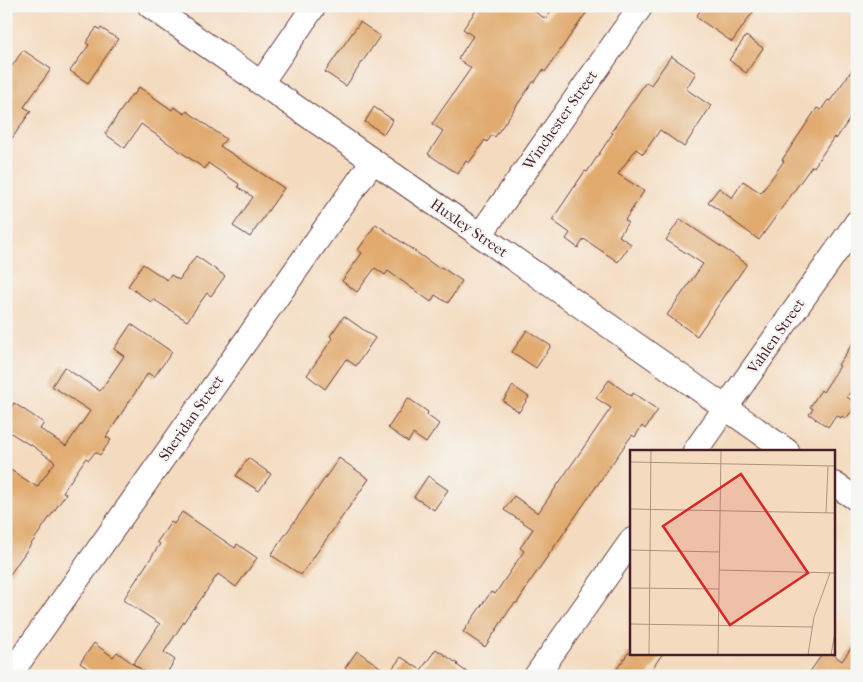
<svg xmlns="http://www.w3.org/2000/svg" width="863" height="682" viewBox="0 0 863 682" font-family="'IM FELL French Canon',serif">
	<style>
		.building { fill: #e1ab70 }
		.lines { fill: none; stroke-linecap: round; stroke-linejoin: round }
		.minor-casing { stroke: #643b41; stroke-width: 26 }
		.minor { stroke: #fff; stroke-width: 24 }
		.labels { text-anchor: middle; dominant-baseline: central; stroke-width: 4.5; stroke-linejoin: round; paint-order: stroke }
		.street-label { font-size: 15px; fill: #4a1f2b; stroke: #f6f6f2 }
		.inset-road { fill: none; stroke: #b09084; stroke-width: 1 }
		.view { fill: #d62828; fill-opacity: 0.15; stroke: #d62828; stroke-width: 2.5 }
		.inset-edge { fill: none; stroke: #4a1f2b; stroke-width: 2.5 }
	</style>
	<rect width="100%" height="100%" fill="#f6f6f2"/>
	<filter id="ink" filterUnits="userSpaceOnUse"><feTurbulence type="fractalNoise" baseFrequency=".02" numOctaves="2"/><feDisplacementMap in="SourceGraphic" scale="10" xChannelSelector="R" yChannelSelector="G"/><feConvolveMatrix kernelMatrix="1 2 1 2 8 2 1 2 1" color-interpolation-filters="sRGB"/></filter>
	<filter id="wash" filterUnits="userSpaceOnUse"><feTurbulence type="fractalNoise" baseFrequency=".0096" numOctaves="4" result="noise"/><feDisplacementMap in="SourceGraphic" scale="20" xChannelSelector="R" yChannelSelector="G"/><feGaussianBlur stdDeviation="1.12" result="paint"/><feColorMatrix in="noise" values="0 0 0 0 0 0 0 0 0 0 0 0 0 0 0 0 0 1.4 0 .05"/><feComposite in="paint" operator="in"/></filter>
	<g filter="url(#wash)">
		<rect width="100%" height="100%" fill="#f4dbbf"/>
		<g id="blocks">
			<!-- building -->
			<g class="building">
				<polygon points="479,6 526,6 546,19 555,6 591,6 545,72 543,70 535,82 533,82 495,137 492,135 487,142 485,140 469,163 466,161 458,174 428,154 443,131 432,124 471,68 458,59 473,36 463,29"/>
				<polygon points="703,6 757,6 732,42 696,17"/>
				<polygon points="360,22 380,36 346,86 325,72"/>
				<polygon points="97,27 100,30 101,28 118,39 88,83 70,71 89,45 86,43"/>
				<polygon points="746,36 763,48 746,73 729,60"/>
				<polygon points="23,50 51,69 24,107 31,111 6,147 6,75"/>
				<polygon points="671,56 696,73 686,89 711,106 684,147 660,130 643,154 636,149 618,174 644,191 625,220 628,222 619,236 631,244 618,262 584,239 578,248 566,239 570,233 552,220 585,171 587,172 613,133 611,132 646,82 651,85"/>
				<polygon points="857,63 857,108 836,139 834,137 814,167 812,166 809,170 759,240 708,202 719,188 732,198 743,181 761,193 784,161 782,160 817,108 821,110 828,100 830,101"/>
				<polygon points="139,87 172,110 174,107 185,114 187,111 226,139 220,146 284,188 250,237 233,226 253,197 238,187 239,184 208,163 205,169 141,124 125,148 105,134 132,94 134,95"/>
				<polygon points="374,107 393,120 384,134 365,122"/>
				<polygon points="680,219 747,264 697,336 667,315 703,264 666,240"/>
				<polygon points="376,224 440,269 441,267 462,281 448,303 435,295 431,302 388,271 385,275 375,268 357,292 342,281 362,253 358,250"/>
				<polygon points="196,256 225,276 211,296 207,293 187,321 153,299 151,302 128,286 143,264 167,280 171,275 179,280"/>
				<polygon points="344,316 375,338 356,366 346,359 325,389 307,375 333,338 330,336"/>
				<polygon points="131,324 172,352 154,377 148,373 106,437 111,440 100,455 95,452 89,460 86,458 63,492 66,494 6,580 6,467 37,487 55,462 30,444 30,445 6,430 6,415 14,403 44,423 40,429 66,446 90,411 52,386 64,367 100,391 124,356 114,349"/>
				<polygon points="527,330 551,346 536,368 512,352"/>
				<polygon points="857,337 857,382 847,397 857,404 846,419 842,416 841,418 836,415 828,427 809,414 813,409 810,407 821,390 823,392 840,366 838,365"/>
				<polygon points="609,380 631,396 633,393 658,410 645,429 642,426 635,437 632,435 527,586 528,586 517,603 515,603 510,609 485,647 463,632 491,592 495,594 524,551 520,548 533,529 504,510 514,496 538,513 611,408 596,398"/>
				<polygon points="513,386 529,397 519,412 503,401"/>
				<polygon points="408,398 428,412 427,415 439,424 426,443 413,434 408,442 388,428"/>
				<polygon points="248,458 271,474 259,491 236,476"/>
				<polygon points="339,458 369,479 301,575 271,555"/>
				<polygon points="428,476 448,490 434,510 414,497"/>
				<polygon points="182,512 235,548 237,544 257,558 236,587 218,574 194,609 193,608 164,652 175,660 165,676 151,676 133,664 160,624 123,600 160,544 157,542 171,522 174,524"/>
				<polygon points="857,640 857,676 807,676 823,653 831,653 842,661"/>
				<polygon points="94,643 113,657 117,652 150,676 98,676 80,663"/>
				<polygon points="436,649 458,664 457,665 472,676 356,676 345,668 357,651 389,673 401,657 421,670"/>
				<polygon points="628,653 663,653 647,676 612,676"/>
			</g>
		</g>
	</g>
	<g filter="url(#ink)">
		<use href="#blocks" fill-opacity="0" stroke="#643b41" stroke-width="1"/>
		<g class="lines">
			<!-- minor casing -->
			<g class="minor-casing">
				<g id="minor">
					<polyline points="150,6 480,235 787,451"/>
					<polyline points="261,83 314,6"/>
					<polyline points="480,235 641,6"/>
					<polyline points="695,451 857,222"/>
					<polyline points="834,484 857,499"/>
					<polyline points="9,676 373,161"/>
					<polyline points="536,676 632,540"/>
				</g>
			</g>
			<!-- minor -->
			<use href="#minor" class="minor"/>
		</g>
	</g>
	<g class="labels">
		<!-- street labels -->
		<g class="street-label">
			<text transform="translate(560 120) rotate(-55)">Winchester Street</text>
			<text transform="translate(469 228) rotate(35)">Huxley Street</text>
			<text transform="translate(776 336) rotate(-55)">Vahlen Street</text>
			<text transform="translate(191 418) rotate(-55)">Sheridan Street</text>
		</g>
	</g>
	<!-- overview -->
	<g transform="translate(630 450)">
		<rect width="205" height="205" fill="#f4dbbf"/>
		<path class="inset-road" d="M 0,12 L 205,16M 0,59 L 205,63M 196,63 L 198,16M 0,100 L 89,102M 89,120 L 205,123M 0,138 L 89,139M 0,174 L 182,177M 19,205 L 21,0M 88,205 L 91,0M 178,205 L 184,167 L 200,123M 201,205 L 205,182"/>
		<path class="view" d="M 111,24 L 178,123 L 100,175 L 33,76 Z"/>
		<rect width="205" height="205" class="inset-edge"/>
	</g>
	<!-- margin -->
	<rect width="863" height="682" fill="none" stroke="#f6f6f2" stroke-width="25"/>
</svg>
